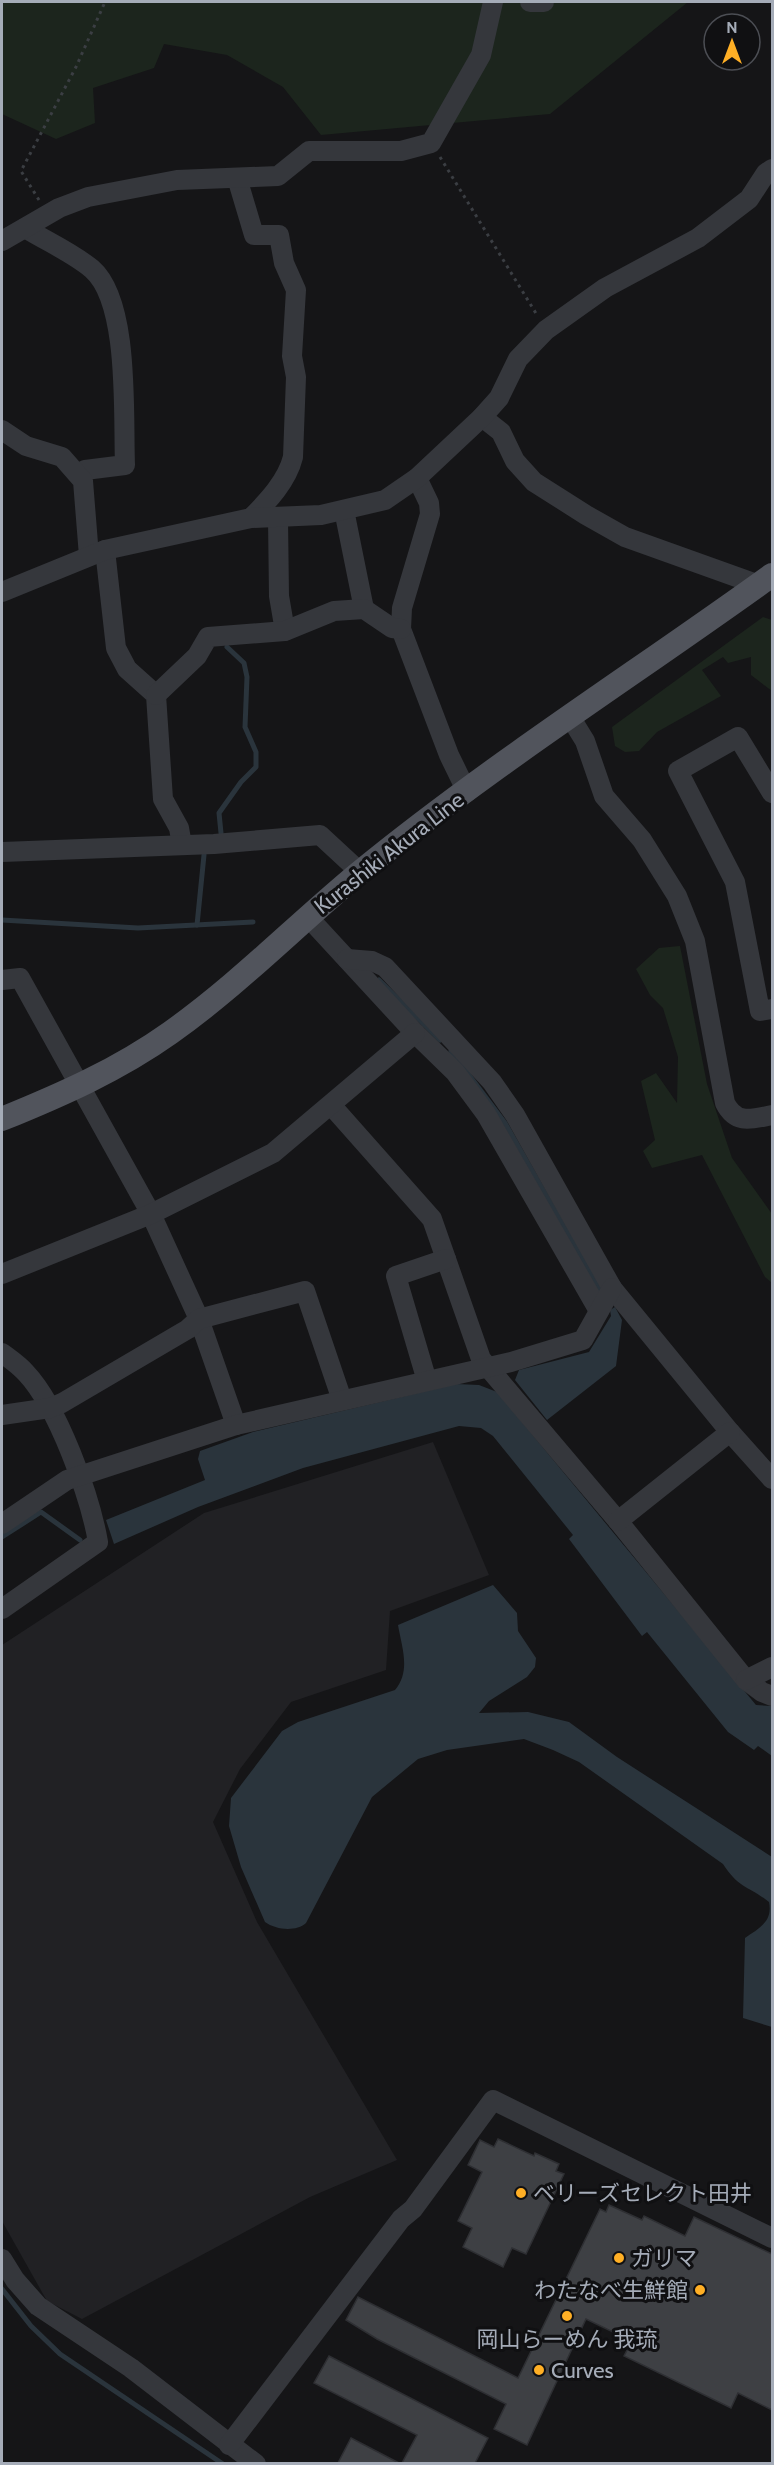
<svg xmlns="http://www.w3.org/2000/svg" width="774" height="2465" viewBox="0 0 774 2465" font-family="Cabin,'Noto Sans JP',sans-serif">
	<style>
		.built { fill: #212124 }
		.green { fill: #1c251d }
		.water { fill: #2a343c }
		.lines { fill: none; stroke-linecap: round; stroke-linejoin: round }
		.stream { stroke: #2a343c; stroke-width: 5 }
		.building { fill: #3e4044; stroke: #2e2f33; stroke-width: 1.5 }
		.path { stroke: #3b3e43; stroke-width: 3; stroke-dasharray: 3 4.5; stroke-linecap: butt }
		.minor { stroke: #35373c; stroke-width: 20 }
		.major { stroke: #51545c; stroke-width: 24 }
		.poi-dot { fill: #ffaf25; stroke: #101012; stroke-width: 2 }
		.labels { text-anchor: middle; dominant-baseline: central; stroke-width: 6; stroke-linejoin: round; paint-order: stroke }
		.street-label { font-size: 22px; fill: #a5acb8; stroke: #101012 }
		.poi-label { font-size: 22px; fill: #a5acb8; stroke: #101012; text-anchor: start }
	</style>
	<rect width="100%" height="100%" fill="#151517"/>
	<!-- built -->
	<polygon class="built" points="433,1442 489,1575 390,1611 386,1670 291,1702 240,1769 213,1822 257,1922 397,2160 310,2197 82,2319 47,2301 2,2221 2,1645 204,1513"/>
	<!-- green -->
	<g class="green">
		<polygon points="2,2 688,2 550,114 321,135 283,87 227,55 164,44 154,68 93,88 95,123 56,139 2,114"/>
		<polygon points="763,617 772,620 772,691 751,675 751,657 728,663 723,657 702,670 721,696 657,732 639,751 625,752 615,746 612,727"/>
		<polygon points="680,946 707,1084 732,1158 772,1214 772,1283 765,1277 702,1155 652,1168 643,1151 655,1140 641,1081 656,1073 677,1103 678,1057 663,1008 650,995 636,969 659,948"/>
	</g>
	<!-- water -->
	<g class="water">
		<polygon points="615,1307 622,1320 616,1366 547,1420 515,1380 519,1370 589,1352 611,1316 610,1310"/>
		<polygon points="456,1384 479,1385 497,1392 756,1705 772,1706 772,1756 758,1746 754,1750 728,1732 647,1632 642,1636 569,1539 573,1535 493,1436 481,1428 459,1426 303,1468 198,1507 114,1544 106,1520 205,1480 198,1459 200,1451 253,1432"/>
		<path d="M 493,1585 L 517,1613 L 518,1631 L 536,1658 L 535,1667 L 527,1677 L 489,1701 L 479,1713 L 528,1712 L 569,1722 L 617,1757 L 772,1857 L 772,2027 L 743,2018 L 745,1938 C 759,1928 773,1922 769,1902 C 749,1886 739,1889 723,1864 L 579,1762 L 553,1750 L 524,1739 L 447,1750 L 418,1759 L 372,1797 L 306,1923 C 296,1932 276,1930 265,1922 L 241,1867 L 229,1826 L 231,1798 L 282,1731 L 298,1722 L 395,1690 C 411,1671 402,1648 398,1625 Z"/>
	</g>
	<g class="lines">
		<!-- stream -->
		<g class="stream">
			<polyline points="221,833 219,813 241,782 256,767 256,752 245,727 247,677 244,663 227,647"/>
			<polyline points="2,920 138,928 253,922"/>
			<polyline points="197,925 204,855"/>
			<polyline points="379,980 440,1040"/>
			<polyline points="451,1051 505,1123 603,1295"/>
			<polyline points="2,1537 41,1512 80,1540"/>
			<polyline points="2,2289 31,2326 60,2354 223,2464"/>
		</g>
	</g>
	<!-- building -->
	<g class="building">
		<polygon points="498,2139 534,2156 535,2153 559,2164 556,2171 564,2174 526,2254 512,2248 503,2267 463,2247 472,2228 458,2221 482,2172 468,2165 480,2140 494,2147"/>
		<polygon points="609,2205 642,2220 644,2216 685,2236 694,2217 772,2254 772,2410 738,2393 731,2408 624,2356 632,2341 586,2319 527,2445 494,2429 506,2404 377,2339 346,2320 358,2297 518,2378 600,2209 606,2212"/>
		<polygon points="329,2356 488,2438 475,2463 402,2463 417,2435 314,2383"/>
		<polygon points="351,2438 399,2463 338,2463"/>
	</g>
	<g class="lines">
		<!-- path -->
		<g class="path">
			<polyline points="440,157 537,315"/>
			<polyline points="39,200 21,171 76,67 105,2"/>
		</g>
		<!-- minor -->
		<g class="minor">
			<polyline points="530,2 544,2"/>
			<path d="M 237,178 L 254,235 L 279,235 L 284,263 L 296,290 L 292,356 L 296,377 L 293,457 C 287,481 268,501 251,518"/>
			<path d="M 25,228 C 46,241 73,253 92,269 C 130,302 123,416 125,465 L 85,470 L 78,474"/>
			<polyline points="2,241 59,208 88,197 177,180 278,176 309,151 401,151 431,143 481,55 493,2"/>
			<polyline points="482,417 501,432 515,461 534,482 586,515 625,537 759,585"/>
			<polyline points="2,430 26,446 62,457 83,481 89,556"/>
			<polyline points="417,478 429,503 430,514 402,608 401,629 449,755 467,792"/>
			<polyline points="344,510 364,609"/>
			<polyline points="278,519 279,596 285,631"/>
			<polyline points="105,550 116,648 127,669 156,695 163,799 179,828 182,845"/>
			<polyline points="2,592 105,550 251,518 321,515 385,500 417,478 482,417 499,398 518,359 546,330 605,288 698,238 749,199 766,173 772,169"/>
			<polyline points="156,695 197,656 208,637 285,631 334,611 364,609 392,628 401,629"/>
			<path d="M 569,715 L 585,741 L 604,796 L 642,840 L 677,896 L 695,941 L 725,1103 C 736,1125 752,1119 772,1115"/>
			<polyline points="772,793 738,737 678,771 735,882 760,1011 772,1009"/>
			<polyline points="2,852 214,844 320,835 360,872"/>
			<polyline points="308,917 415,1033 455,1072 486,1114 599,1311"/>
			<polyline points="347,959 372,961 385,967 492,1082 515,1115 612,1288 730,1432 772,1479"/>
			<polyline points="2,980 20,978 151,1214 199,1319 236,1425"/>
			<polyline points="331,1105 432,1219 481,1359 618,1521 746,1680 762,1692 772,1696"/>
			<polyline points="2,1274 151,1214 273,1153 415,1033"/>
			<path d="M 2,1353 C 10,1359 19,1365 26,1373 C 58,1407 90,1496 98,1542 L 2,1609"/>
			<polyline points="427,1381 396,1276 446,1259"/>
			<polyline points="2,1415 50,1408 62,1403 188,1329 199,1319 305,1291 342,1400"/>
			<polyline points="618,1521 730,1432"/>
			<polyline points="2,1524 67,1480 236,1425 511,1362 583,1340 612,1288"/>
			<polyline points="746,1680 772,1667"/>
			<polyline points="2,2259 15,2280 38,2306 131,2368 256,2464"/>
			<polyline points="229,2445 401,2219 413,2209 493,2100 772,2238"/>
		</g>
		<!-- major -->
		<path class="major" d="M 2,1119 C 61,1095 118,1070 170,1033 C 238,985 296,925 359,873 C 491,765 635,674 772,575"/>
	</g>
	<!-- markers -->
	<g class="poi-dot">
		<circle cx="521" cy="2193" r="6"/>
		<circle cx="619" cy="2258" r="6"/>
		<circle cx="700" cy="2290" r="6"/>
		<circle cx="567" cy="2316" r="6"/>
		<circle cx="539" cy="2370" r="6"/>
	</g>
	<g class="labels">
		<!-- street labels -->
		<g class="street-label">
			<text transform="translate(389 853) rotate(-38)">Kurashiki Akura Line</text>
		</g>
		<!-- poi labels -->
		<g class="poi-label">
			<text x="533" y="2193">ベリーズセレクト田井</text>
			<text x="631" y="2258">ガリマ</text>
			<text x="688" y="2290" text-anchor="end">わたなべ生鮮館</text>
			<text x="567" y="2339" text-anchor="middle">岡山らーめん 我琉</text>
			<text x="551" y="2370">Curves</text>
		</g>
	</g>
	<!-- border -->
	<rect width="774" height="2465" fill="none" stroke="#a5acb8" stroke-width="6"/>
	<!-- north arrow -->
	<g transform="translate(732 42)"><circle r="28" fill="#101012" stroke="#4c4e54" stroke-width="1.5"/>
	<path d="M0-4.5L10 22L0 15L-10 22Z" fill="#ffaf25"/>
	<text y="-9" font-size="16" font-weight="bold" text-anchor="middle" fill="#a5acb8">N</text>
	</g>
</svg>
